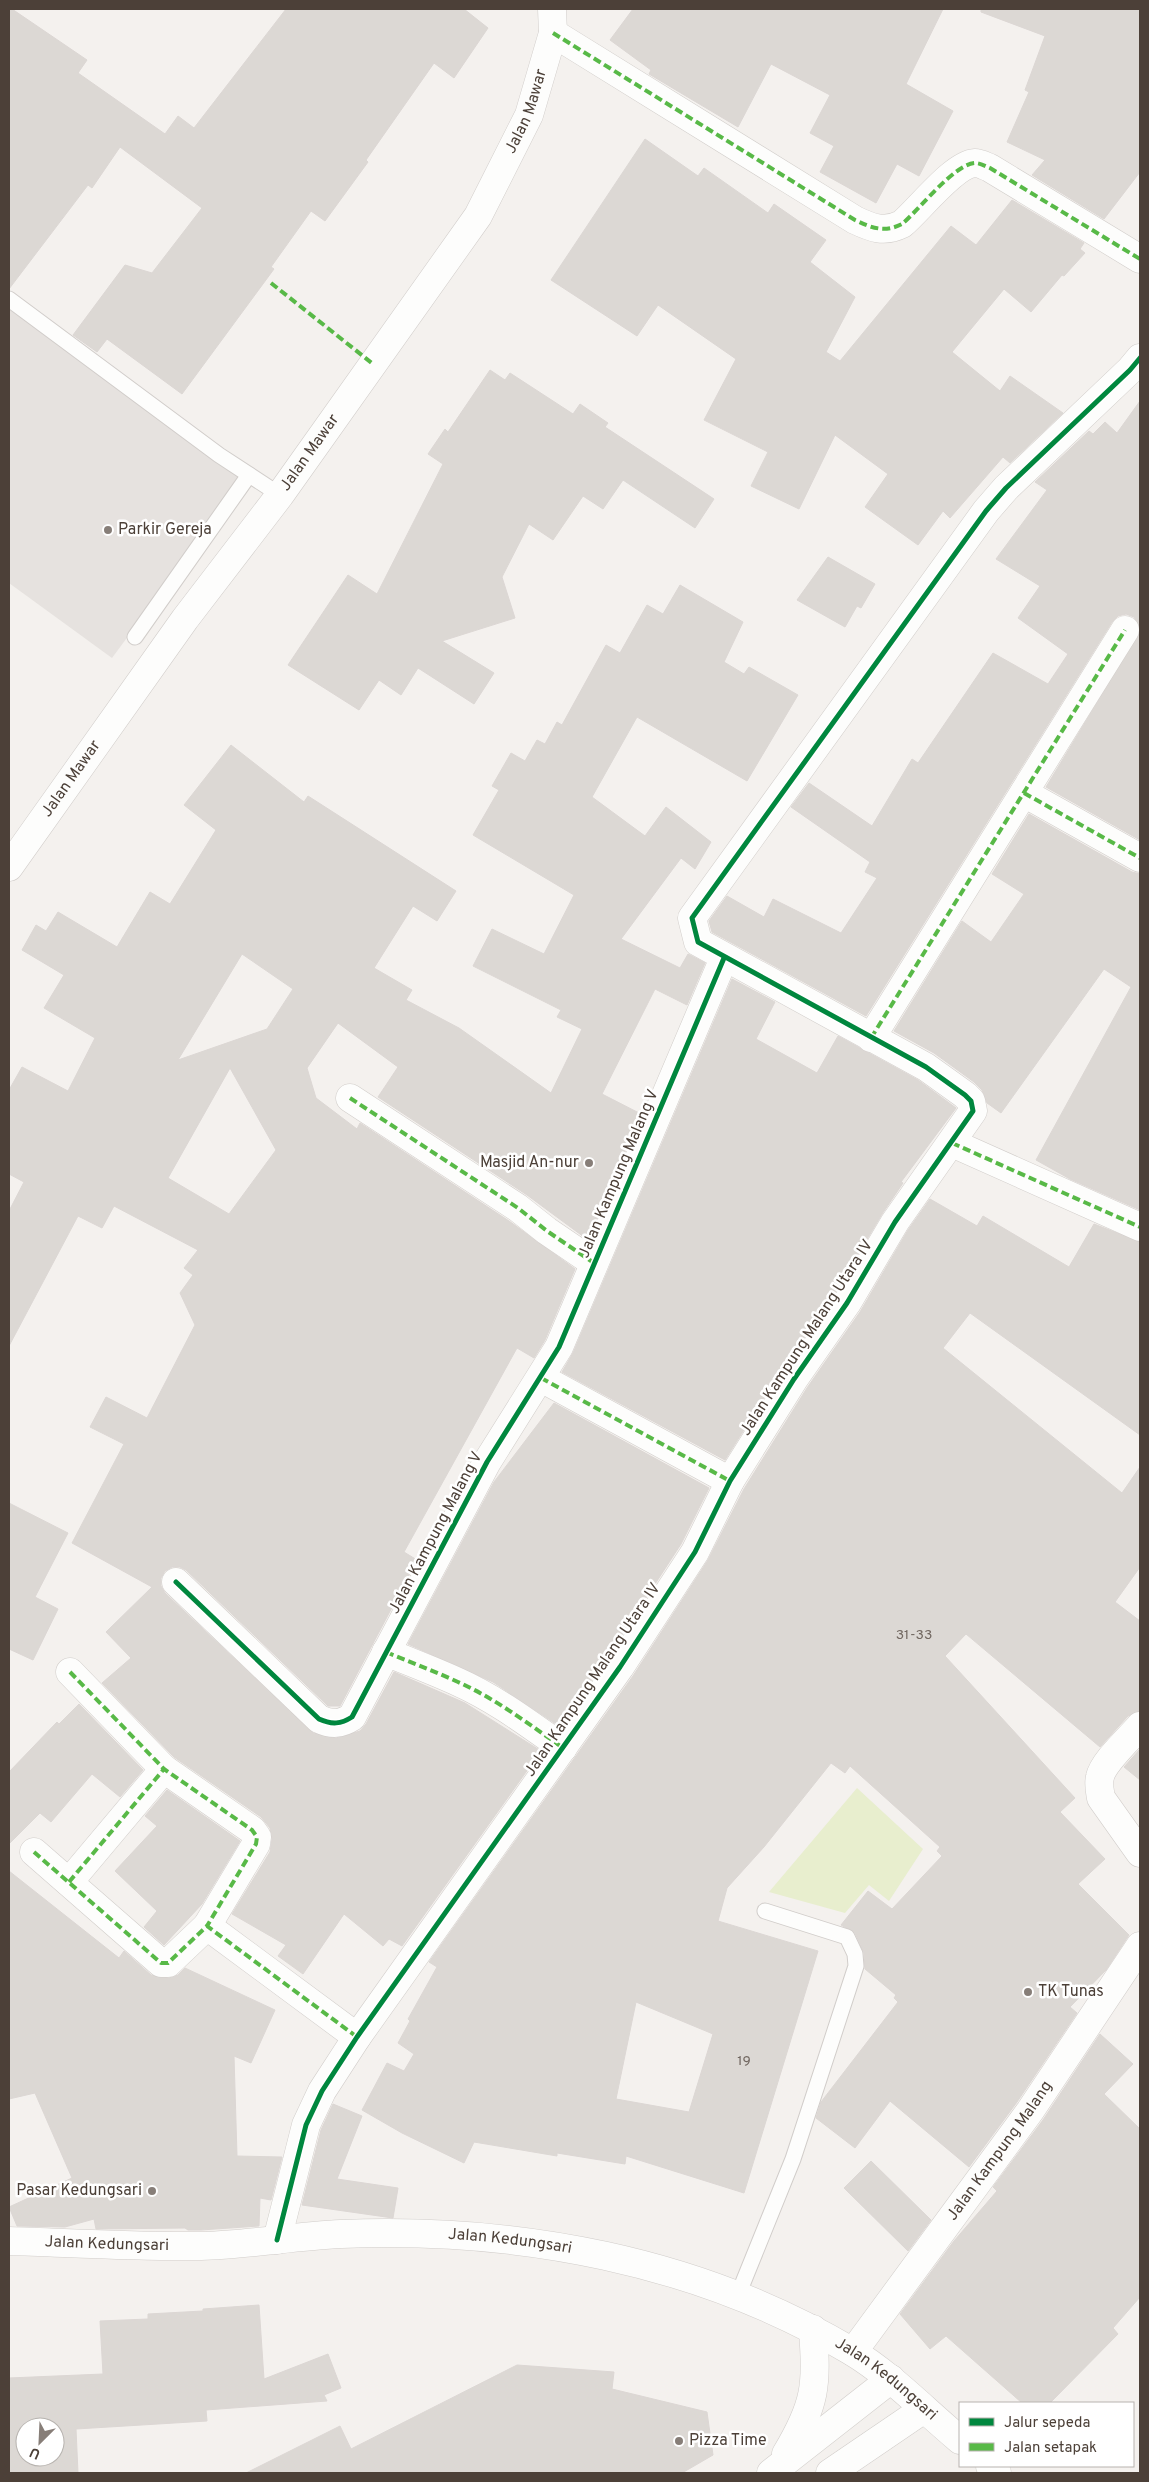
<svg xmlns="http://www.w3.org/2000/svg" width="1149" height="2482" viewBox="0 0 1149 2482" font-family="Overpass,sans-serif">
	<style>
		.green { fill: #e8eece }
		.parking { fill: #e6e2df }
		.building { fill: #dcd8d4; stroke: #dcd7d4; fill-rule: evenodd }
		.lines { fill: none; stroke-linecap: round; stroke-linejoin: round }
		.service-casing { stroke: #d1cdca; stroke-width: 17 }
		.minor-casing { stroke: #d1cdca; stroke-width: 29 }
		.tertiary-casing { stroke: #d1cdca; stroke-width: 29 }
		.service { stroke: #fdfdfc; stroke-width: 15 }
		.minor { stroke: #fdfdfc; stroke-width: 28 }
		.tertiary { stroke: #fdfdfc; stroke-width: 28 }
		.quiet { stroke: #58b947; stroke-width: 4; stroke-dasharray: 8 4; stroke-linecap: butt }
		.cycleway-casing { stroke: #fff; stroke-width: 8 }
		.cycleway { stroke: #00873e; stroke-width: 5 }
		.poi-dot { fill: #877e78; stroke: #fff; stroke-width: 2 }
		.labels { text-anchor: middle; dominant-baseline: central; stroke-width: 5; stroke-linejoin: round; paint-order: stroke }
		.number-label { font-size: 14px; fill: #726861 }
		.street-label { font-size: 16px; fill: #4c4038; stroke: #fff }
		.poi-label { font-size: 16px; fill: #4c4038; stroke: #fff; text-anchor: start }
	</style>
	<rect width="100%" height="100%" fill="#f4f1ee"/>
	<!-- green -->
	<polygon class="green" points="857,1788 923,1849 889,1901 869,1885 845,1913 769,1892"/>
	<!-- parking -->
	<polygon class="parking" points="9,306 245,478 112,658 9,583"/>
	<!-- building -->
	<g class="building">
		<polygon points="9,9 12,9 87,60 78,73 165,134 178,116 194,128 286,9 464,9 488,28 454,78 434,63 366,160 368,162 325,221 311,211 271,267 274,269 182,394 107,339 97,352 73,335 125,265 152,273 202,208 120,147 92,188 88,185 9,289"/>
		<polygon points="633,9 943,9 906,84 953,111 919,176 897,164 876,203 820,172 834,146 810,133 830,95 771,64 738,127 649,74 651,70 610,40"/>
		<polygon points="981,9 1140,9 1140,172 1104,219 1032,175 1045,160 1007,142 1029,92 1025,90 1045,36 981,12"/>
		<polygon points="645,139 698,176 704,168 768,213 774,204 826,240 810,262 855,297 826,352 840,361 951,226 976,245 1012,200 1084,243 1080,249 1085,253 1064,276 1062,275 1031,312 1004,289 952,352 1000,391 1010,376 1063,413 1010,463 1003,457 950,518 943,511 918,545 865,507 888,474 835,435 799,509 751,486 768,452 704,420 736,359 658,305 637,336 551,280"/>
		<polygon points="490,370 505,380 510,373 573,414 580,404 608,423 605,427 714,499 695,528 623,480 603,509 583,496 553,540 529,524 502,577 515,618 442,641 494,673 474,704 418,668 401,695 379,680 359,710 288,665 348,575 377,594 443,464 428,454 445,429 448,432"/>
		<polygon points="1140,401 1140,629 1134,617 1126,614 1118,616 1112,622 866,1016 712,932 709,921 727,896 764,917 773,899 841,933 877,878 865,872 870,862 791,807 809,783 872,826 912,759 918,763 993,653 1048,684 1068,654 1018,618 1040,586 996,559 1047,490 1035,482 1089,431 1093,434 1105,422 1117,433"/>
		<polygon points="828,557 875,584 861,608 857,606 845,627 797,600"/>
		<path d="M 680,585 L 743,622 L 724,662 L 744,674 L 749,667 L 798,695 L 747,781 L 637,717 L 592,797 L 645,836 L 666,807 L 711,842 L 695,869 L 681,858 L 621,939 L 680,968 L 688,954 L 705,963 L 687,1005 L 655,989 L 602,1094 L 641,1114 L 588,1240 L 527,1195 L 378,1097 L 398,1067 L 338,1023 L 307,1068 L 316,1098 L 357,1129 L 360,1123 L 509,1221 L 575,1269 L 545,1340 L 534,1358 L 517,1348 L 404,1552 L 417,1560 L 340,1706 L 328,1706 L 186,1570 L 180,1567 L 172,1567 L 165,1571 L 161,1578 L 161,1586 L 165,1593 L 313,1733 L 336,1738 L 360,1731 L 366,1724 L 394,1672 L 465,1703 L 541,1751 L 402,1946 L 389,1939 L 383,1946 L 344,1914 L 303,1974 L 278,1956 L 286,1945 L 232,1914 L 270,1852 L 272,1839 L 270,1828 L 261,1817 L 174,1757 L 102,1683 L 131,1658 L 106,1632 L 152,1587 L 72,1543 L 124,1444 L 90,1427 L 106,1397 L 147,1418 L 195,1325 L 180,1293 L 193,1275 L 184,1268 L 198,1250 L 114,1206 L 102,1228 L 78,1216 L 9,1346 L 9,1211 L 24,1182 L 9,1174 L 9,1090 L 22,1067 L 68,1091 L 95,1038 L 44,1008 L 64,975 L 22,950 L 36,925 L 46,931 L 58,912 L 117,947 L 150,892 L 170,904 L 216,830 L 184,805 L 231,745 L 304,802 L 308,796 L 456,891 L 437,921 L 413,906 L 374,968 L 412,990 L 406,1000 L 459,1028 L 551,1093 L 582,1029 L 557,1017 L 561,1010 L 473,966 L 492,929 L 544,954 L 574,895 L 473,835 L 499,790 L 492,786 L 511,753 L 525,761 L 537,740 L 545,744 L 557,722 L 562,725 L 606,645 L 620,653 L 647,605 L 663,614 ZM 242,954 L 293,989 L 267,1029 L 178,1060 ZM 230,1068 L 276,1150 L 229,1214 L 168,1178 Z"/>
		<polygon points="1140,632 1140,840 1046,787"/>
		<polygon points="1029,814 1132,872 1140,874 1140,1210 1070,1179 1036,1160 1131,987 1104,969 1001,1113 987,1103 982,1090 974,1082 934,1053 894,1031 962,921 991,942 1024,894 992,874"/>
		<polygon points="732,979 775,1002 756,1039 817,1073 838,1036 918,1080 956,1108 901,1182 903,1183 882,1214 834,1295 781,1371 725,1460 562,1372 573,1353"/>
		<path d="M 930,1199 L 977,1226 L 983,1216 L 1069,1267 L 1094,1224 L 1140,1242 L 1140,1435 L 970,1313 L 943,1348 L 1122,1493 L 1140,1467 L 1140,1567 L 1115,1602 L 1140,1621 L 1140,1711 L 1128,1716 L 1100,1747 L 966,1634 L 945,1656 L 1075,1798 L 1060,1812 L 1105,1859 L 1078,1884 L 1129,1935 L 1106,1970 L 1070,2007 L 1077,2013 L 1017,2102 L 969,2167 L 890,2101 L 855,2148 L 816,2118 L 821,2102 L 898,2002 L 894,1998 L 896,1995 L 865,1969 L 864,1953 L 855,1933 L 841,1925 L 868,1891 L 892,1909 L 942,1856 L 937,1851 L 940,1847 L 850,1766 L 845,1773 L 831,1763 L 764,1847 L 727,1888 L 718,1921 L 818,1951 L 744,2193 L 626,2156 L 625,2164 L 557,2153 L 557,2156 L 474,2142 L 464,2163 L 402,2133 L 362,2110 L 387,2063 L 404,2071 L 414,2054 L 398,2043 L 410,2021 L 408,2019 L 437,1967 L 429,1962 L 633,1676 L 708,1560 L 744,1489 L 807,1388 L 860,1312 L 908,1230 ZM 636,2002 L 713,2034 L 689,2112 L 616,2099 Z"/>
		<polygon points="554,1403 709,1488 681,1544 607,1658 559,1726 493,1682 408,1644 494,1482"/>
		<polygon points="9,1503 68,1533 35,1597 58,1609 33,1660 9,1649"/>
		<polygon points="79,1704 143,1770 120,1797 92,1774 51,1822 40,1813 9,1844 9,1772 57,1722 59,1724"/>
		<polygon points="1140,1749 1140,1780 1124,1767"/>
		<polygon points="167,1790 240,1841 202,1904 164,1945 144,1927 157,1911 115,1871 157,1826 145,1816"/>
		<polygon points="9,1871 119,1958 124,1951 151,1975 169,1978 178,1975 185,1968 275,2010 251,2063 234,2056 237,2156 282,2157 271,2200 260,2198 259,2226 201,2230 188,2230 185,2228 96,2229 94,2219 65,2227 17,2226 9,2207 72,2178 35,2093 9,2099"/>
		<polygon points="1100,2034 1133,2064 1104,2094 1140,2129 1140,2297 1113,2328 1118,2334 1050,2403 1022,2403 946,2336 930,2349 900,2314 954,2241 997,2191 993,2187 1043,2120"/>
		<polygon points="333,2104 362,2116 337,2179 398,2188 393,2218 302,2205 321,2130"/>
		<polygon points="871,2161 931,2220 908,2251 844,2188"/>
		<path d="M 259,2305 L 264,2379 L 328,2354 L 341,2388 L 324,2395 L 327,2401 L 206,2410 L 207,2421 L 76,2429 L 78,2473 L 9,2473 L 9,2378 L 103,2374 L 100,2321 L 148,2319 L 148,2314 L 203,2311 L 203,2309 ZM 25,2427 L 55,2427 L 55,2457 L 25,2457 Z"/>
		<polygon points="517,2365 614,2372 612,2389 707,2412 713,2455 682,2473 246,2473 340,2426 351,2449"/>
	</g>
	<g class="lines">
		<!-- service casing -->
		<g class="service-casing">
			<g id="service">
				<polyline points="9,299 219,455 280,495"/>
				<polyline points="135,637 249,475"/>
				<polyline points="738,2295 793,2159 856,1966 855,1954 847,1937 765,1911"/>
			</g>
		</g>
		<!-- minor casing -->
		<g class="minor-casing">
			<g id="minor">
				<path d="M 553,33 L 855,220 C 872,228 884,233 902,224 C 919,210 954,164 975,163 C 980,163 985,166 990,168 L 1140,259"/>
				<polyline points="1024,793 1140,858"/>
				<path id="s1" d="M 9,867 L 185,619 L 280,495 L 478,216 L 529,115 L 553,33 L 552,9"/>
				<polyline points="871,1038 1125,630"/>
				<polyline points="350,1098 518,1208 547,1231 594,1263"/>
				<polyline points="952,1143 1140,1227"/>
				<polyline points="541,1378 730,1481"/>
				<path d="M 176,1582 L 319,1719 C 332,1725 341,1724 352,1717 L 487,1462 L 559,1347 L 724,958"/>
				<path d="M 386,1652 C 410,1662 434,1671 458,1682 C 496,1699 529,1724 563,1748"/>
				<polyline points="70,1672 164,1769 252,1830 257,1837 256,1844 207,1926"/>
				<path d="M 1140,1726 C 1130,1738 1103,1762 1100,1777 C 1098,1784 1100,1792 1101,1798 L 1140,1853"/>
				<polyline points="34,1852 161,1963 168,1963 207,1926 357,2037"/>
				<polyline points="69,1882 164,1769"/>
				<polyline points="277,2240 306,2125 322,2091 357,2037 620,1667 695,1552 730,1481 794,1379 847,1303 895,1222 973,1111 971,1101 965,1095 926,1067 698,942 692,918 986,511 1006,488 1130,370 1140,358"/>
				<path id="s2" d="M 853,2352 L 1030,2111 L 1140,1946"/>
			</g>
		</g>
		<!-- tertiary casing -->
		<g class="tertiary-casing">
			<g id="tertiary">
				<path id="s3" d="M 9,2241 C 73,2243 137,2247 201,2246 C 248,2245 294,2236 341,2234 C 518,2227 698,2260 851,2351 C 891,2375 924,2410 960,2440"/>
				<path d="M 786,2454 C 816,2404 817,2386 813,2329"/>
				<polyline points="990,2466 997,2473"/>
				<polyline points="771,2473 891,2379"/>
				<polyline points="830,2473 924,2409"/>
			</g>
		</g>
		<!-- service -->
		<use href="#service" class="service"/>
		<!-- minor -->
		<use href="#minor" class="minor"/>
		<!-- tertiary -->
		<use href="#tertiary" class="tertiary"/>
		<!-- quiet -->
		<g class="quiet">
			<path d="M 553,33 L 855,220 C 872,228 884,233 902,224 C 919,210 954,164 975,163 C 980,163 985,166 990,168 L 1140,259"/>
			<polyline points="271,283 373,364"/>
			<polyline points="1024,793 1140,858"/>
			<polyline points="871,1038 1125,630"/>
			<polyline points="350,1098 518,1208 547,1231 594,1263"/>
			<polyline points="952,1143 1140,1227"/>
			<polyline points="541,1378 730,1481"/>
			<path d="M 386,1652 C 410,1662 434,1671 458,1682 C 496,1699 529,1724 563,1748"/>
			<polyline points="70,1672 164,1769 252,1830 257,1837 256,1844 207,1926"/>
			<polyline points="34,1852 161,1963 168,1963 207,1926 357,2037"/>
			<polyline points="69,1882 164,1769"/>
		</g>
		<!-- cycleway casing -->
		<g class="cycleway-casing">
			<g id="cycleway">
				<path d="M 176,1582 L 319,1719 C 332,1725 341,1724 352,1717 L 487,1462 L 559,1347 L 724,958"/>
				<polyline points="277,2240 306,2125 322,2091 357,2037 620,1667 695,1552 730,1481 794,1379 847,1303 895,1222 973,1111 971,1101 965,1095 926,1067 698,942 692,918 986,511 1006,488 1130,370 1140,358"/>
			</g>
		</g>
		<!-- cycleway -->
		<use href="#cycleway" class="cycleway"/>
	</g>
	<!-- markers -->
	<g class="poi-dot">
		<circle cx="108" cy="530" r="5"/>
		<circle cx="589" cy="1163" r="5"/>
		<circle cx="1028" cy="1992" r="5"/>
		<circle cx="152" cy="2191" r="5"/>
		<circle cx="679" cy="2441" r="5"/>
	</g>
	<g class="labels">
		<!-- number labels -->
		<g class="number-label">
			<text x="914" y="1635">31-33</text>
			<text x="744" y="2061">19</text>
		</g>
		<!-- street labels -->
		<g class="street-label">
			<text stroke="none"><textPath href="#s1" startOffset="918">Jalan Mawar</textPath></text>
			<text stroke="none"><textPath href="#s1" startOffset="512">Jalan Mawar</textPath></text>
			<text stroke="none"><textPath href="#s1" startOffset="108">Jalan Mawar</textPath></text>
			<text transform="translate(619 1174) rotate(-67)">Jalan Kampung Malang V</text>
			<text transform="translate(807 1338) rotate(-57)">Jalan Kampung Malang Utara IV</text>
			<text transform="translate(436 1533) rotate(-62)">Jalan Kampung Malang V</text>
			<text transform="translate(593 1680) rotate(-56)">Jalan Kampung Malang Utara IV</text>
			<text stroke="none"><textPath href="#s2" startOffset="249">Jalan Kampung Malang</textPath></text>
			<text stroke="none"><textPath href="#s3" startOffset="502">Jalan Kedungsari</textPath></text>
			<text stroke="none"><textPath href="#s3" startOffset="98">Jalan Kedungsari</textPath></text>
			<text stroke="none"><textPath href="#s3" startOffset="908">Jalan Kedungsari</textPath></text>
		</g>
		<!-- poi labels -->
		<g class="poi-label">
			<text x="118" y="530">Parkir Gereja</text>
			<text x="579" y="1163" text-anchor="end">Masjid An-nur</text>
			<text x="1038" y="1992">TK Tunas</text>
			<text x="142" y="2191" text-anchor="end">Pasar Kedungsari</text>
			<text x="689" y="2441">Pizza Time</text>
		</g>
	</g>
	<!-- border -->
	<rect width="1149" height="2482" fill="none" stroke="#4c4038" stroke-width="20"/>
	<!-- legend -->
	<rect x="959" y="2402" width="175" height="65" fill="#ffffff" stroke="#b7b3af"/>
	<rect x="969" y="2418" width="25" height="8" fill="#00873e" stroke="#b7b3af"/>
	<text x="1004" y="2427" font-size="15" fill="#4c4038">Jalur sepeda</text>
	<rect x="969" y="2443" width="25" height="8" fill="#58b947" stroke="#b7b3af"/>
	<text x="1004" y="2452" font-size="15" fill="#4c4038">Jalan setapak</text>
	<!-- north arrow -->
	<g transform="translate(40 2442) rotate(204)"><circle r="24" fill="#ffffff" stroke="#b7b3af"/>
	<path d="M0-4L9 19L0 12L-9 19Z" fill="#877e78"/>
	<text y="-8" font-size="14" font-weight="bold" text-anchor="middle" fill="#4c4038">U</text>
	</g>
</svg>
